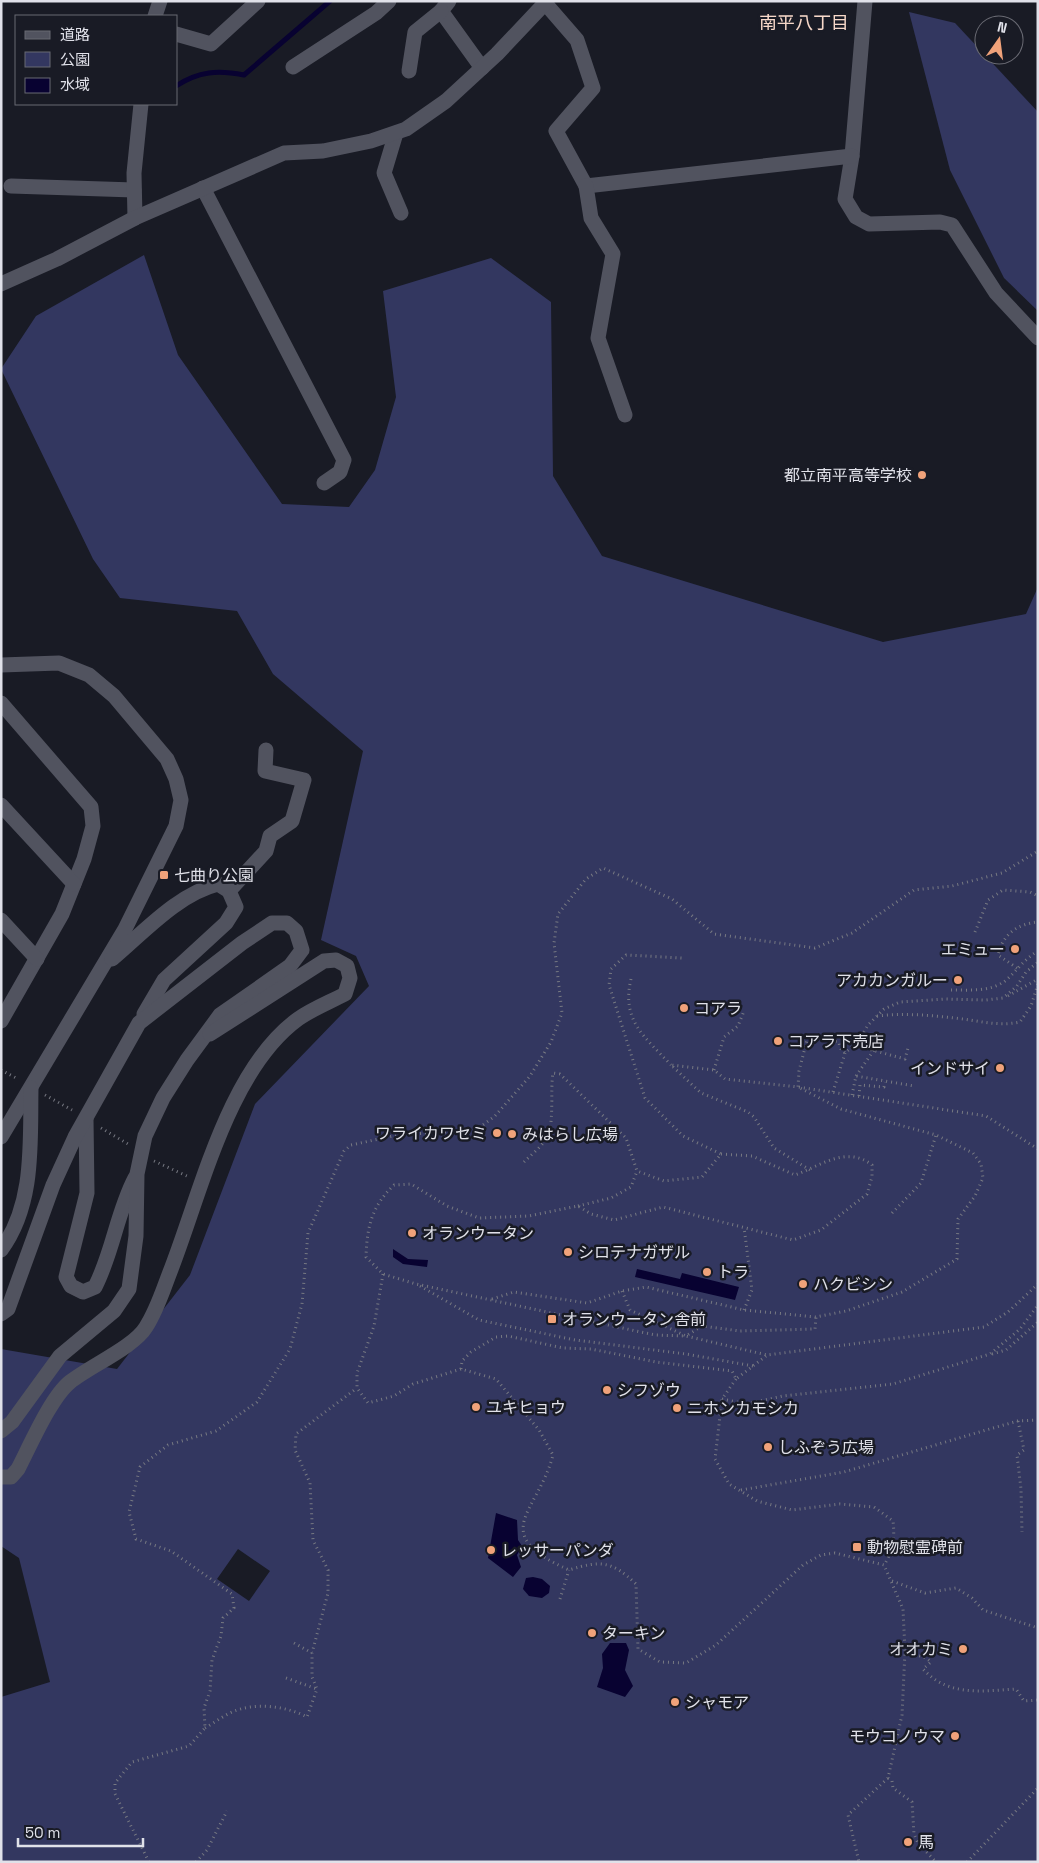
<svg xmlns="http://www.w3.org/2000/svg" width="1039" height="1863" viewBox="0 0 1039 1863" font-family="'Space Grotesk','Noto Sans JP',sans-serif">
	<style>
		.green { fill: #333760; fill-rule: evenodd }
		.water { fill: #080231 }
		.lines { fill: none; stroke-linecap: round; stroke-linejoin: round }
		.stream { stroke: #080231; stroke-width: 5 }
		.path { stroke: #777982; stroke-width: 3; stroke-dasharray: 1 4; stroke-linecap: butt }
		.street { stroke: #51535f; stroke-width: 15 }
		.poi-dot { fill: #f0a27a; stroke: #191b25; stroke-width: 2 }
		.labels { text-anchor: middle; dominant-baseline: central; stroke-width: 5; stroke-linejoin: round; paint-order: stroke }
		.poi-label { font-size: 16px; fill: #e0e1e9; stroke: #191b25; text-anchor: start }
		.neighbourhood-label { font-size: 18px; fill: #f7d8c9; stroke: #191b25 }
	</style>
	<rect width="100%" height="100%" fill="#191b25"/>
	<!-- green -->
	<g class="green">
		<polygon points="909,12 955,23 1038,112 1038,311 1004,278 950,170"/>
		<path d="M 144,255 L 178,355 L 282,504 L 349,507 L 375,470 L 396,397 L 383,291 L 491,258 L 551,302 L 553,476 L 602,556 L 883,642 L 1026,614 L 1038,587 L 1038,1862 L 1,1862 L 1,1697 L 50,1682 L 19,1558 L 1,1546 L 1,1349 L 117,1369 L 190,1275 L 255,1104 L 369,986 L 356,956 L 321,940 L 363,751 L 273,674 L 237,611 L 120,598 L 93,559 L 1,369 L 36,316 ZM 238,1549 L 270,1571 L 249,1601 L 217,1579 Z"/>
	</g>
	<!-- water -->
	<g class="water">
		<polygon points="393,1249 408,1259 428,1260 427,1267 403,1264 393,1257"/>
		<polygon points="637,1269 680,1279 682,1273 739,1287 735,1300 635,1277"/>
		<polygon points="496,1513 517,1520 518,1540 522,1546 517,1555 521,1567 513,1577 488,1558"/>
		<polygon points="533,1577 542,1579 550,1586 549,1593 542,1598 529,1596 523,1589 526,1578"/>
		<polygon points="610,1643 626,1643 629,1650 625,1670 633,1686 625,1697 597,1687 603,1668 602,1654"/>
	</g>
	<g class="lines">
		<!-- stream -->
		<path class="stream" d="M 176,86 C 199,71 218,70 244,75 L 330,1"/>
		<!-- path -->
		<g class="path">
			<polyline points="975,932 988,900 1003,890 1030,892 1038,896"/>
			<path d="M 1017,968 L 998,955 C 1003,934 1017,924 1038,922"/>
			<path d="M 631,979 C 621,1021 645,1037 671,1065"/>
			<path d="M 951,990 C 969,990 990,992 1005,981 C 1017,971 1024,959 1038,951"/>
			<polyline points="1008,996 1038,979"/>
			<path d="M 877,1016 C 902,1013 929,1015 954,1018 C 977,1020 997,1027 1020,1022 L 1031,1006 L 1038,984"/>
			<polyline points="858,1042 868,1049 905,1059 908,1048"/>
			<polyline points="1,1070 18,1079"/>
			<polyline points="714,1070 724,1037 738,1026 744,1011"/>
			<polyline points="856,1076 874,1050"/>
			<polyline points="833,1092 845,1053"/>
			<polyline points="45,1095 72,1110"/>
			<polyline points="852,1095 856,1076 914,1086"/>
			<polyline points="859,1096 860,1085 884,1087 885,1082"/>
			<polyline points="101,1128 128,1144"/>
			<path d="M 721,1154 L 752,1156 L 795,1175 C 820,1166 847,1145 872,1165 L 872,1177 L 867,1194 L 821,1230 L 793,1240 L 663,1207 L 614,1220 L 591,1214 L 578,1206 L 529,1216 L 479,1218 L 447,1206 L 411,1184 L 394,1185 C 372,1206 367,1226 366,1257 L 383,1274 L 416,1284 L 655,1335 L 686,1336 L 767,1355 L 984,1327 L 1008,1312 L 1038,1284"/>
			<polyline points="154,1161 189,1177"/>
			<path d="M 524,1162 C 531,1155 540,1148 546,1139 C 555,1127 550,1088 553,1073 L 560,1074 L 626,1138 L 637,1171 L 664,1181 L 702,1177 L 721,1154 L 683,1136 L 645,1098 L 609,985 L 611,969 L 626,955 L 682,958"/>
			<polyline points="810,1170 774,1148 754,1117 748,1112 701,1093 671,1065 714,1070 725,1079 798,1087 799,1071 808,1036 839,1042 840,1048 845,1053 858,1042 868,1025 884,1009 900,1002 945,999 986,1000 1003,998 1017,986 1026,972 1038,962"/>
			<polyline points="578,1206 611,1198 631,1187 637,1171"/>
			<polyline points="892,1213 921,1183 936,1135"/>
			<path d="M 383,1274 L 374,1326 L 357,1373 L 357,1388 L 368,1403 L 394,1396 L 413,1384 L 461,1369 L 496,1379 L 539,1430 L 553,1455 C 538,1513 486,1533 569,1570 C 601,1560 612,1561 636,1584 L 638,1649 L 660,1662 L 686,1663 L 716,1645 L 803,1565 L 821,1555 L 835,1553 L 884,1565 L 903,1609 L 905,1651 L 902,1715 L 888,1778 L 848,1815 L 859,1862"/>
			<polyline points="420,1286 479,1320 575,1340 686,1354 753,1366"/>
			<polyline points="622,1291 630,1310 686,1336 702,1326 740,1331 815,1329 816,1317"/>
			<polyline points="492,1299 514,1292 587,1303 622,1291 646,1287 744,1310 816,1317 846,1311 902,1292 957,1259 958,1219 975,1196 983,1178 981,1164 973,1153 936,1135 841,1109 798,1087 986,1116 1038,1149"/>
			<polyline points="744,1310 752,1290 744,1227"/>
			<polyline points="992,1354 1006,1350 1038,1322"/>
			<polyline points="461,1369 462,1361 471,1352 496,1337 508,1336 563,1348 591,1349 656,1362 732,1371 736,1379 766,1356"/>
			<path d="M 736,1379 L 722,1399 L 715,1459 L 729,1484 L 757,1501 L 792,1510 L 840,1504 L 874,1507 L 893,1521 C 895,1538 893,1551 884,1565"/>
			<polyline points="722,1399 746,1404 783,1396 893,1384 990,1354 1020,1329 1038,1305"/>
			<polyline points="1018,1421 1024,1450 1017,1455 1021,1489 1022,1532"/>
			<polyline points="741,1490 844,1472 993,1428 1018,1421 1038,1420"/>
			<polyline points="892,1581 925,1593 956,1588 972,1598 983,1610 1038,1628"/>
			<polyline points="560,1599 569,1570"/>
			<polyline points="294,1643 312,1653"/>
			<path d="M 905,1651 L 926,1658 L 931,1662 L 923,1669 C 948,1697 983,1691 1016,1689 L 1024,1701 L 1038,1700"/>
			<polyline points="286,1678 317,1689"/>
			<path d="M 205,1728 C 214,1723 223,1716 232,1712 C 255,1702 286,1706 307,1717 L 317,1689 L 312,1677 L 312,1653 L 328,1593 L 328,1570 L 313,1540 L 310,1483 L 295,1450 L 296,1434 L 357,1388"/>
			<polyline points="888,1778 892,1781 893,1788 912,1802 914,1834 918,1843 936,1862"/>
			<polyline points="149,1862 115,1794 115,1783 132,1762 189,1746 205,1728 204,1708 210,1691 212,1660 221,1636 223,1618 234,1608 232,1594 171,1551 136,1539 129,1512 140,1467 168,1445 216,1431 257,1402 290,1349 302,1304 308,1233 344,1151 351,1145 398,1135 476,1130 495,1116 530,1076 551,1042 562,1013 554,943 558,914 586,879 603,868 672,899 714,934 815,948 852,933 914,890 952,886 1002,873 1038,851"/>
			<polyline points="196,1862 207,1850 227,1811"/>
			<polyline points="967,1862 1038,1788"/>
		</g>
		<!-- street -->
		<g class="street">
			<polyline points="449,1 441,11 482,68"/>
			<polyline points="865,1 852,156 845,199 856,217 869,224 940,222 952,225 996,293 1038,338"/>
			<polyline points="545,3 577,40 593,88 556,131 586,186 852,156"/>
			<polyline points="155,16 160,1"/>
			<polyline points="176,34 211,44 258,1"/>
			<polyline points="293,67 376,13 389,1"/>
			<polyline points="409,71 415,32 441,11"/>
			<polyline points="396,133 384,173 401,213"/>
			<polyline points="11,186 134,190"/>
			<polyline points="586,186 591,218 613,254 598,338 625,415"/>
			<polyline points="203,188 344,460 340,472 324,483"/>
			<polyline points="135,218 134,173 141,104"/>
			<polyline points="1,284 57,259 135,218 284,153 323,151 371,141 406,129 446,101 497,54 547,1"/>
			<polyline points="1,665 59,663 89,675 114,696 167,759 176,779 181,800 176,826 125,929 1,1137"/>
			<polyline points="1,703 91,807 93,826 84,859 62,914 1,1021"/>
			<polyline points="1,805 74,884"/>
			<polyline points="229,891 266,851 270,836 292,821 304,780 265,771 266,750"/>
			<polyline points="1,920 37,959"/>
			<path d="M 112,959 C 144,932 178,894 218,884 L 229,891 L 236,907 L 226,923 L 164,980 L 144,1014"/>
			<path d="M 86,1119 L 87,1193 L 66,1277 L 71,1286 L 83,1292 L 95,1287 C 113,1252 117,1212 135,1178"/>
			<path d="M 1,1250 C 35,1204 30,1142 31,1088"/>
			<polyline points="1,1314 8,1309 53,1185 75,1137 139,1023 242,943 272,923 287,923 296,931 302,950 290,966 220,1015 187,1060 163,1098 145,1136 137,1174 136,1236 129,1289 114,1311 60,1356 12,1422 1,1431"/>
			<path d="M 1,1477 L 11,1477 L 18,1469 C 30,1446 51,1397 70,1382 C 90,1366 134,1347 146,1327 C 157,1310 163,1290 170,1272 C 201,1193 228,1070 298,1019 C 312,1009 330,1002 345,994 L 350,978 L 347,966 L 336,960 L 324,961 L 210,1034"/>
		</g>
	</g>
	<!-- markers -->
	<g class="poi-dot">
		<circle cx="922" cy="475" r="5"/>
		<rect x="159" y="870" width="10" height="10" rx="2.5"/>
		<circle cx="1015" cy="949" r="5"/>
		<circle cx="958" cy="980" r="5"/>
		<circle cx="684" cy="1008" r="5"/>
		<circle cx="778" cy="1041" r="5"/>
		<circle cx="1000" cy="1068" r="5"/>
		<circle cx="497" cy="1133" r="5"/>
		<circle cx="512" cy="1134" r="5"/>
		<circle cx="412" cy="1233" r="5"/>
		<circle cx="568" cy="1252" r="5"/>
		<circle cx="707" cy="1272" r="5"/>
		<circle cx="803" cy="1284" r="5"/>
		<rect x="547" y="1314" width="10" height="10" rx="2.5"/>
		<circle cx="607" cy="1390" r="5"/>
		<circle cx="476" cy="1407" r="5"/>
		<circle cx="677" cy="1408" r="5"/>
		<circle cx="768" cy="1447" r="5"/>
		<rect x="852" y="1542" width="10" height="10" rx="2.5"/>
		<circle cx="491" cy="1550" r="5"/>
		<circle cx="592" cy="1633" r="5"/>
		<circle cx="963" cy="1649" r="5"/>
		<circle cx="675" cy="1702" r="5"/>
		<circle cx="955" cy="1736" r="5"/>
		<circle cx="908" cy="1842" r="5"/>
	</g>
	<g class="labels">
		<!-- poi labels -->
		<g class="poi-label">
			<text x="912" y="475" text-anchor="end">都立南平高等学校</text>
			<text x="174" y="875">七曲り公園</text>
			<text x="1005" y="949" text-anchor="end">エミュー</text>
			<text x="948" y="980" text-anchor="end">アカカンガルー</text>
			<text x="694" y="1008">コアラ</text>
			<text x="788" y="1041">コアラ下売店</text>
			<text x="990" y="1068" text-anchor="end">インドサイ</text>
			<text x="487" y="1133" text-anchor="end">ワライカワセミ</text>
			<text x="522" y="1134">みはらし広場</text>
			<text x="422" y="1233">オランウータン</text>
			<text x="578" y="1252">シロテナガザル</text>
			<text x="717" y="1272">トラ</text>
			<text x="813" y="1284">ハクビシン</text>
			<text x="562" y="1319">オランウータン舎前</text>
			<text x="617" y="1390">シフゾウ</text>
			<text x="486" y="1407">ユキヒョウ</text>
			<text x="687" y="1408">ニホンカモシカ</text>
			<text x="778" y="1447">しふぞう広場</text>
			<text x="867" y="1547">動物慰霊碑前</text>
			<text x="501" y="1550">レッサーパンダ</text>
			<text x="602" y="1633">ターキン</text>
			<text x="953" y="1649" text-anchor="end">オオカミ</text>
			<text x="685" y="1702">シャモア</text>
			<text x="945" y="1736" text-anchor="end">モウコノウマ</text>
			<text x="918" y="1842">馬</text>
		</g>
		<!-- neighbourhood labels -->
		<g class="neighbourhood-label">
			<text x="804" y="22">南平八丁目</text>
		</g>
	</g>
	<!-- border -->
	<rect width="1039" height="1863" fill="none" stroke="#e0e1e9" stroke-width="5"/>
	<!-- legend -->
	<rect x="15" y="15" width="162" height="90" fill="#191b25" stroke="#696a73"/>
	<rect x="25" y="31" width="25" height="8" fill="#51535f" stroke="#696a73"/>
	<text x="60" y="40" font-size="15" fill="#e0e1e9">道路</text>
	<rect x="25" y="52" width="25" height="15" fill="#333760" stroke="#696a73"/>
	<text x="60" y="65" font-size="15" fill="#e0e1e9">公園</text>
	<rect x="25" y="78" width="25" height="15" fill="#080231" stroke="#696a73"/>
	<text x="60" y="90" font-size="15" fill="#e0e1e9">水域</text>
	<!-- north arrow -->
	<g transform="translate(999 40) rotate(14)"><circle r="24" fill="#191b25" stroke="#696a73"/>
	<path d="M0-4L9 19L0 12L-9 19Z" fill="#f0a27a"/>
	<text y="-8" font-size="14" font-weight="bold" text-anchor="middle" fill="#e0e1e9">N</text>
	</g>
	<!-- scale -->
	<path d="M18 1838v8h125v-8" fill="none" stroke="#e0e1e9" stroke-width="2.5"/>
	<text x="25" y="1838" font-size="15" fill="#e0e1e9" stroke="#191b25" stroke-width="4" paint-order="stroke">50 m</text>
</svg>
